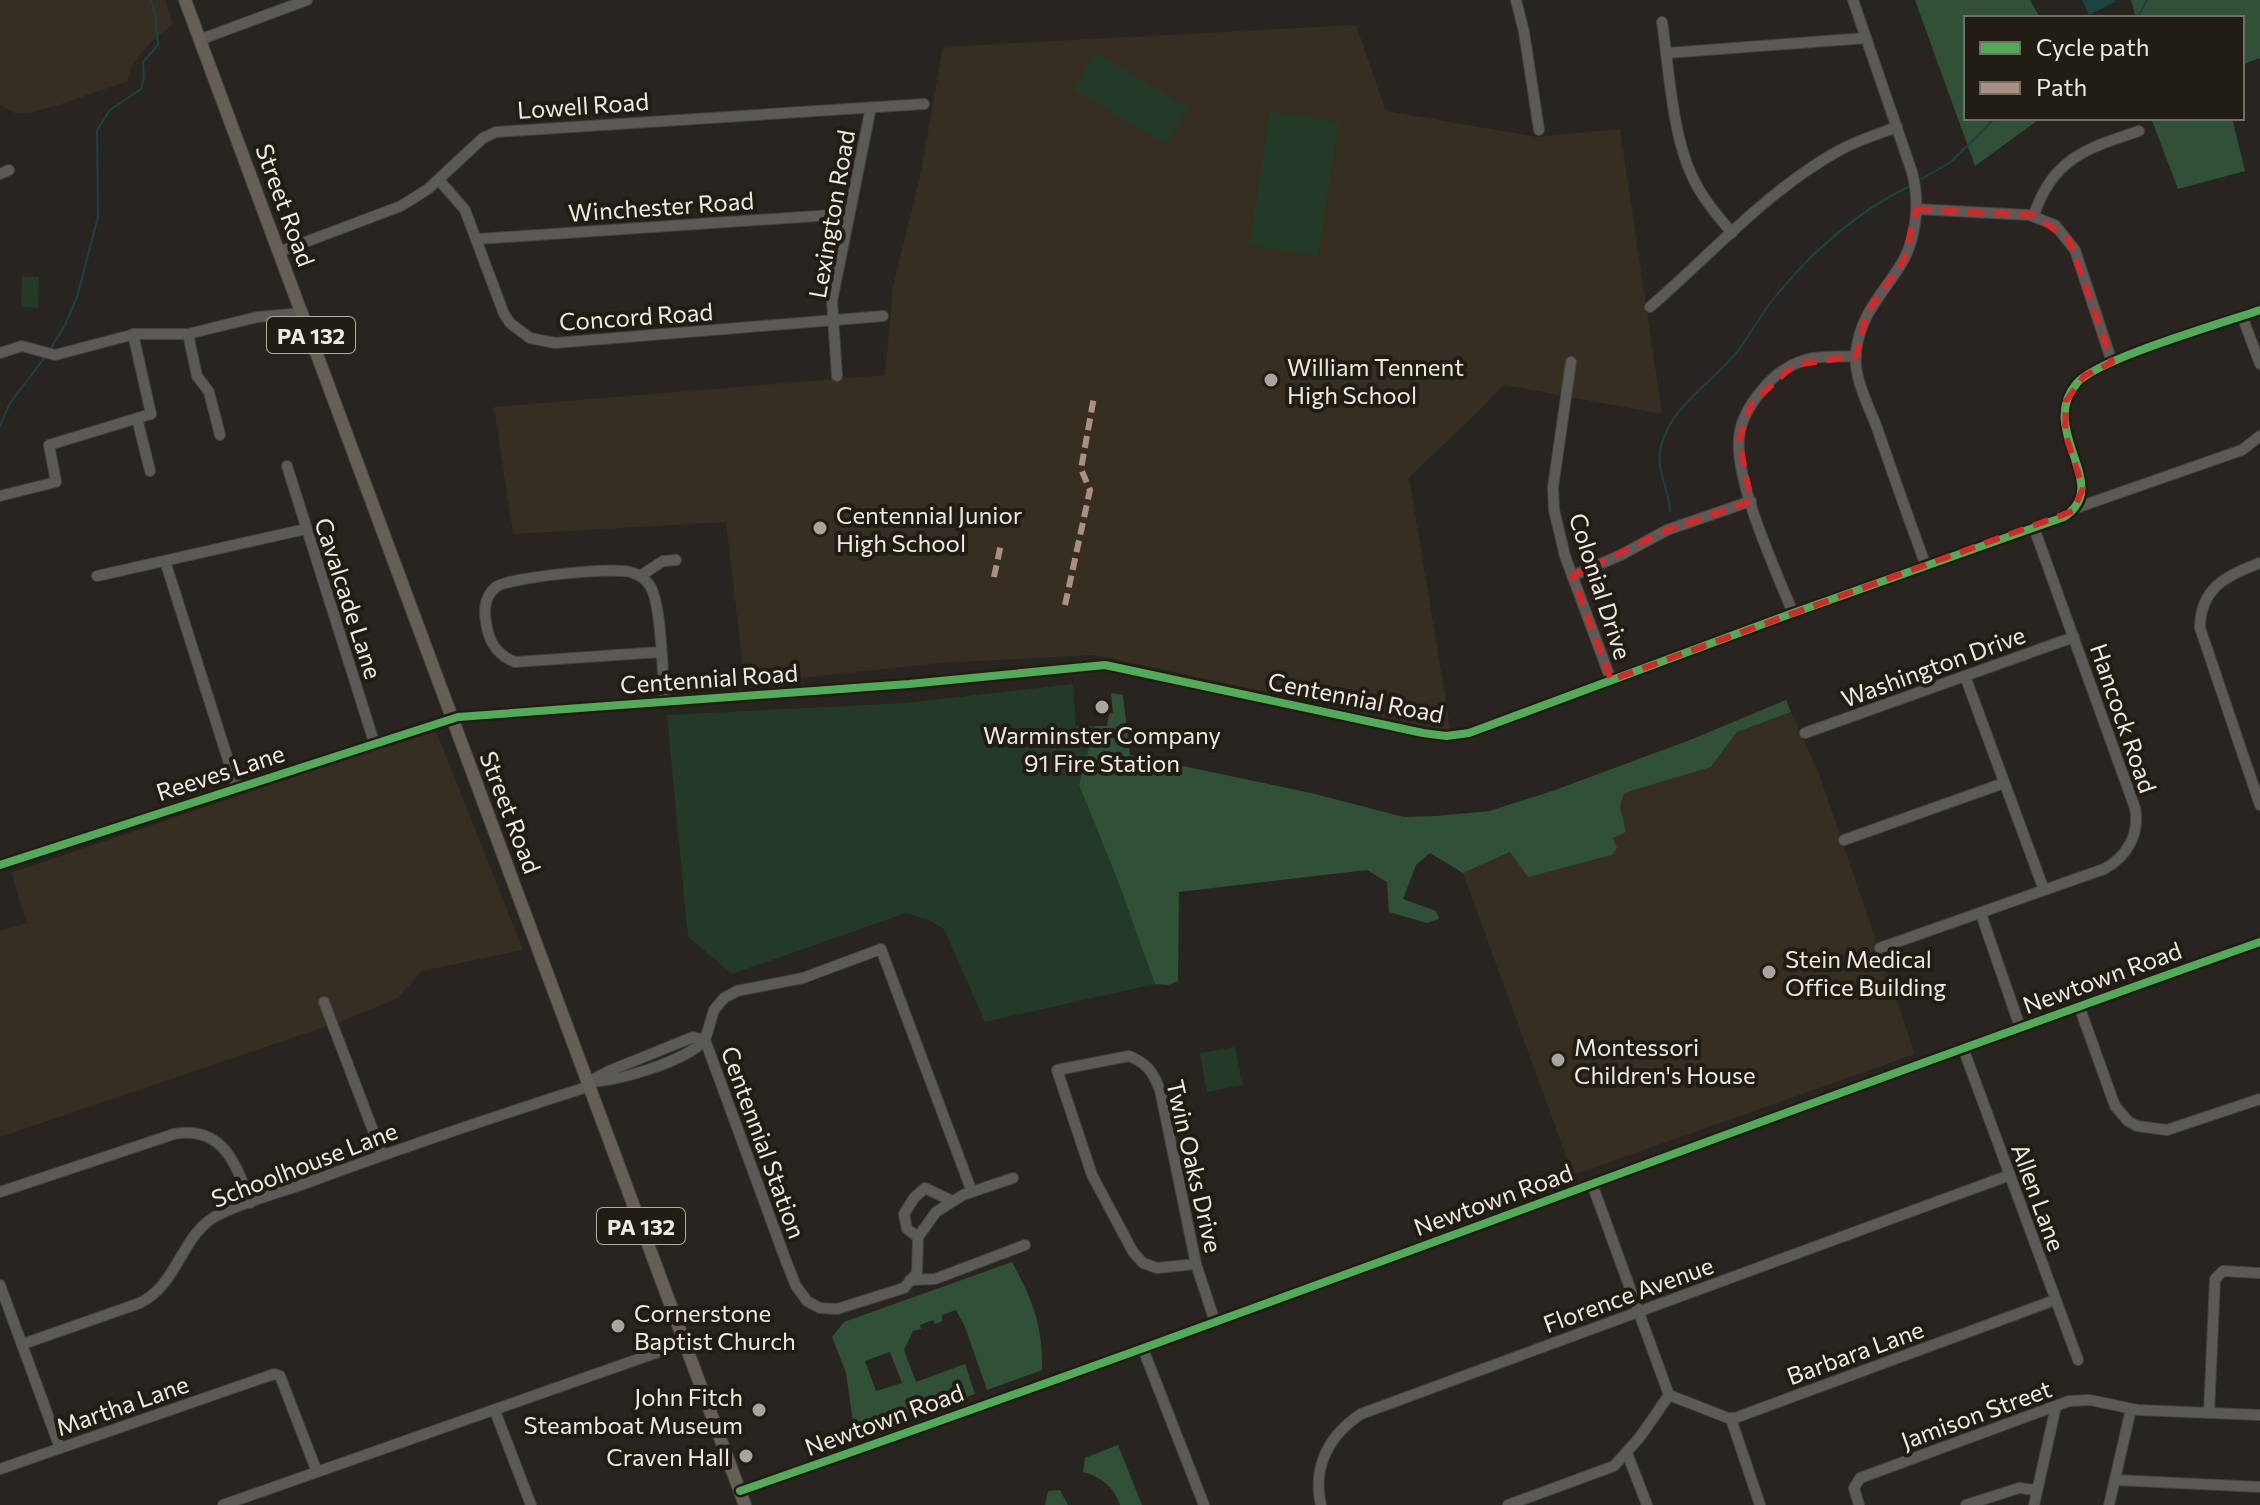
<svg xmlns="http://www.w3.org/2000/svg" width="2260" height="1505" viewBox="0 0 2260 1505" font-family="Commissioner,sans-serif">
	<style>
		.built { fill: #362e20 }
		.green { fill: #223a27 }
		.forest { fill: #305137; fill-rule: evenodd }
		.water { fill: #184443 }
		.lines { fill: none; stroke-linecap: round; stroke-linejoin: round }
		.stream { stroke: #184443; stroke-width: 2 }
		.minor-casing { stroke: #45423e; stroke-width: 12 }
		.major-casing { stroke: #45423e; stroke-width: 14 }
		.minor { stroke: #5c5a56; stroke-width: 10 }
		.major { stroke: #665f57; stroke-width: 12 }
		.quiet { stroke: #ac8f84; stroke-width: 6; stroke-dasharray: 12 6; stroke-linecap: butt }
		.cycleway-casing { stroke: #221d14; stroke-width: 13 }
		.cycleway { stroke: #51ab58; stroke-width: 8 }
		.marked { fill: none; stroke: #d62828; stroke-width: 6; stroke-dasharray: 16 10; stroke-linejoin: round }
		.poi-dot { fill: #a8a59f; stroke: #221d14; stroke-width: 3 }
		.labels { text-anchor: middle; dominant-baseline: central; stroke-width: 8; stroke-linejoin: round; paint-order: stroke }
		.shield { fill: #221d14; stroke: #b0aca6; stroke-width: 2 }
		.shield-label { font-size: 22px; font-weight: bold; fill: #edeae4 }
		.street-label { font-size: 24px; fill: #edeae4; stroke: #221d14 }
		.poi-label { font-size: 24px; fill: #edeae4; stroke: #221d14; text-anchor: start }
	</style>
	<rect width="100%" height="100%" fill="#282520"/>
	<!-- built -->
	<g class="built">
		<polygon points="0,0 165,0 173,24 151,42 138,58 131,68 128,81 61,104 29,113 15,113 0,105"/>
		<polygon points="1356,25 1386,111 1537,137 1620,129 1662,414 1505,385 1409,478 1451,732 1095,655 938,663 745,684 726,522 513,534 494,407 885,375 893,287 921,172 943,47"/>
		<polygon points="1791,712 1819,774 1915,1054 1573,1175 1463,873 1510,852 1613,838 1626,831 1619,806 1623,793 1711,767 1737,732"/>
		<polygon points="436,731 523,950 422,971 398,998 342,1021 0,1137 0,931 27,923 11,873 352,757"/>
	</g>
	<!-- green -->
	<g class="green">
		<polygon points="1096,52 1188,108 1166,145 1073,89"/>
		<polygon points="1270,111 1339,122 1318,256 1249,245"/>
		<polygon points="22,276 39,277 38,308 21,307"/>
		<polygon points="1073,684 1076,726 1095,726 1079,785 1116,876 1155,984 985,1022 944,929 929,920 906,913 732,974 688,937 667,715 906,703"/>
		<polygon points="1235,1047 1242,1085 1207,1092 1200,1053"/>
	</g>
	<!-- forest -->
	<g class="forest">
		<polygon points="1915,0 2030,0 2040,18 1966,18 1966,118 2041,118 1975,166"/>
		<polygon points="2131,0 2260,0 2260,58 2242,65 2242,18 2136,18"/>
		<polygon points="2151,118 2232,118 2245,171 2178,189"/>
		<polygon points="1111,693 1123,695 1130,755 1311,793 1404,817 1436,816 1490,811 1555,790 1690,740 1786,700 1791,712 1737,732 1711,767 1624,793 1620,806 1626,832 1613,838 1617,848 1612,855 1528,877 1510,852 1463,873 1430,853 1416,865 1403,899 1436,911 1439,919 1427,923 1389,912 1387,882 1367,870 1179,892 1178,981 1168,985 1155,984 1116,876 1079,785 1095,726 1107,726 1109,714 1113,713"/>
		<path d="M 1012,1262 C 1033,1301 1043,1326 1042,1370 L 987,1390 L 965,1327 L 956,1310 L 942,1315 L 942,1321 L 935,1324 L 933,1320 L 920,1325 L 921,1329 L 913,1331 L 904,1350 L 916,1382 L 965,1364 L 975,1394 L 855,1436 L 846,1373 L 832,1337 L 844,1322 ZM 890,1352 L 902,1383 L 876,1391 L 865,1361 Z"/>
		<path d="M 1118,1445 L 1142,1505 L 1120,1505 C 1114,1487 1102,1477 1083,1472 L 1085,1458 Z"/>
		<polygon points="1060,1490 1068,1505 1045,1505 1048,1491"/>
	</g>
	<!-- water -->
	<polygon class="water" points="2082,0 2114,0 2115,2 2089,15"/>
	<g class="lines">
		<!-- stream -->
		<g class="stream">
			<polyline points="2137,18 2147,0"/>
			<polyline points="1921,179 1951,162 1995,118"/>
			<polyline points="51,348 65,325 77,297 98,217 97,130 110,110 141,89 144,77 143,62 158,45 155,13 151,0"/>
			<polyline points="0,426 10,403 45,357"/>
			<path d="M 1670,511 C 1669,488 1655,470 1661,446 C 1671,406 1713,382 1737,352 C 1749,336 1759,318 1771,302 C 1810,253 1854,213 1910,186"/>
		</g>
		<!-- minor casing -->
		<g class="minor-casing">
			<g id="minor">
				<polyline points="1516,0 1524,32 1539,130"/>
				<path d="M 1853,0 L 1912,172 C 1920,202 1917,239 1900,266 C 1881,296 1860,315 1856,352 C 1853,377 1868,404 1877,428 C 1893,474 1909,520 1926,566"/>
				<path d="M 1662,22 C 1669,68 1672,134 1692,176 C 1702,198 1717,215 1732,233"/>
				<polyline points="199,40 307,0"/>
				<polyline points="1667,53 1866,38"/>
				<polyline points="0,174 9,170"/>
				<polyline points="439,180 465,210 504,314 510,323 530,338 555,343 883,316"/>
				<polyline points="1916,209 2029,215 2055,225 2075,250 2112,362"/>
				<path d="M 2034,215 C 2052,159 2087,148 2139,131"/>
				<polyline points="477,239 832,215 848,217"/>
				<polyline points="279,252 401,206 428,189 483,138 496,132 924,104"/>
				<path d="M 1650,307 C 1710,255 1770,188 1840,150 C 1858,140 1878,134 1897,127"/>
				<polyline points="2242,316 2260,364"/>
				<polyline points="188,334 197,376 209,392 220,435"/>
				<polyline points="0,353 22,346 55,355 135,334 188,334 257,317 303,313"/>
				<polyline points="1571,362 1553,487 1554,510 1565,556 1611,680"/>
				<polyline points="837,376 832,301 871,107"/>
				<polyline points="137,418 150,471"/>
				<polyline points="287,466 374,742"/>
				<polyline points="0,496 56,482 49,445 151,414 133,334"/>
				<polyline points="2076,508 2242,450 2260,436"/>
				<polyline points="165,561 237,788"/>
				<path d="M 2260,563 C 2227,575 2200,588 2200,628 L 2260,805"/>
				<polyline points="97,576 306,529"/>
				<polyline points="640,576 663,561 676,560"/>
				<polyline points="1572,576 1621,555 1667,530 1751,501"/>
				<path d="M 1793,613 C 1776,571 1735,482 1739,439 C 1740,421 1751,403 1762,390 C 1774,374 1793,362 1813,358 C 1827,356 1842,357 1856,356"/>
				<path d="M 660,652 L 515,662 C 500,656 492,647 488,632 C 484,616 482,598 496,587 C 510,577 613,567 630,572 C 638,574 645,578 650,586 C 662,605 662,674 665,701"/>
				<polyline points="1965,676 2044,890"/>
				<polyline points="1805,733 2074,637"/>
				<polyline points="1844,840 2004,783"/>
				<path d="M 0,865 L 458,717 L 909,684 L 1105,665 L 1423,733 L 1446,736 L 1469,733 L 1793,613 L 2064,517 C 2114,485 2036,430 2077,383 C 2097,359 2223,323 2260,310"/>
				<polyline points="1981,914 2020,1027"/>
				<path d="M 1880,948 L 2104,869 C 2127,857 2140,834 2135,808 L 2034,528"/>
				<polyline points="324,1002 382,1154"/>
				<polyline points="2079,1006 2115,1106 2128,1121 2137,1126 2167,1130 2260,1099"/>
				<polyline points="1963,1048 2078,1360"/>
				<polyline points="592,1080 609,1071 693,1037 705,1040"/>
				<path d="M 588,1082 C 619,1081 684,1062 705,1040"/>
				<polyline points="1592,1184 1669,1395"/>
				<path d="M 0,1192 L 174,1134 C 223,1125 237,1165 250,1203"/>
				<polyline points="972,1192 881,949 803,978 737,991 724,998 714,1010 705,1040 786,1261 796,1286 807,1301 820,1308 837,1309 904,1288 917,1273 918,1237 936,1212 963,1195 1013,1178"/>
				<polyline points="918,1237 907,1229 904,1214 914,1198 925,1188 952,1201"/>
				<path d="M 1196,1264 L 1157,1268 L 1143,1263 L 1133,1252 L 1092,1175 L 1057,1070 L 1129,1056 C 1147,1063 1153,1072 1160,1090 L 1196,1264 L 1215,1322"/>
				<polyline points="910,1280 935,1279 1025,1245"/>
				<polyline points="0,1285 60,1448"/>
				<path d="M 23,1344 L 140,1303 C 180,1283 181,1232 220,1214 C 249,1200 282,1192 312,1181 C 404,1147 496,1116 590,1086"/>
				<polyline points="1143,1349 1204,1505"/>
				<polyline points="1669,1395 1728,1418 1735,1418 2055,1300"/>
				<polyline points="495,1411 531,1505"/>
				<polyline points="2209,1413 2215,1279 2223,1271 2260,1273"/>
				<polyline points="1731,1419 1760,1505"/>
				<polyline points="1627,1453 1647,1505"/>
				<polyline points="0,1469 274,1374 280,1376 317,1472"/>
				<polyline points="2115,1480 2260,1487"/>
				<path d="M 740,1491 C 1249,1315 1752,1121 2260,942"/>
				<polyline points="223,1505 684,1343"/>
				<path d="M 1321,1505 C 1312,1467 1329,1435 1361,1414 L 2010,1175"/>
				<polyline points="1508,1505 1614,1466 1640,1437 1669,1395"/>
				<polyline points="1859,1505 1854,1488 1860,1478 2069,1401 2090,1400 2138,1410 2260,1415"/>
				<polyline points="1966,1505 2019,1488 2037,1490"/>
				<polyline points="2034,1505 2056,1406"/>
				<polyline points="2109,1505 2131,1409"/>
			</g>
		</g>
		<!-- major casing -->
		<g class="major-casing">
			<polyline id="major" points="185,0 745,1505"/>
		</g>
		<!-- minor -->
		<use href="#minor" class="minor"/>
		<!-- major -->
		<use href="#major" class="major"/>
		<!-- quiet -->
		<g class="quiet">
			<polyline points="994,577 1001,544"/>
			<polyline points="1065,605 1090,490 1081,469 1094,397"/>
		</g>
		<!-- cycleway casing -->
		<g class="cycleway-casing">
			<g id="cycleway">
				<path d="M 0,865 L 458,717 L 909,684 L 1105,665 L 1423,733 L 1446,736 L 1469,733 L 1793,613 L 2064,517 C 2114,485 2036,430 2077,383 C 2097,359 2223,323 2260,310"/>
				<path d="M 740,1491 C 1249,1315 1752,1121 2260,942"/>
			</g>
		</g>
		<!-- cycleway -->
		<use href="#cycleway" class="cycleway"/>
	</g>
	<!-- marked area -->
	<path class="marked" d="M 1916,209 L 2034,215 L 2069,240 L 2112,362 L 2084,376 L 2066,401 L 2065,433 L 2083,488 L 2073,511 L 1611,680 L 1572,576 L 1667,530 L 1751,501 L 1739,440 L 1752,403 L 1794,365 L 1856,356 L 1867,312 L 1904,260 Z"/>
	<!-- markers -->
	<g class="poi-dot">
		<circle cx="1271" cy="380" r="8"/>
		<circle cx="820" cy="528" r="8"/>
		<circle cx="1102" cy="707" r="8"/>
		<circle cx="1769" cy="972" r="8"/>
		<circle cx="1558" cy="1060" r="8"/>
		<circle cx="618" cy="1326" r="8"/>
		<circle cx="759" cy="1410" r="8"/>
		<circle cx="746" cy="1456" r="8"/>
	</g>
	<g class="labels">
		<!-- shield labels -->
		<g class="shield">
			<rect x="267" y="317" width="88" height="36" rx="6"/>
			<rect x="597" y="1208" width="88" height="36" rx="6"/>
		</g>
		<g class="shield-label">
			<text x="311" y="335">PA 132</text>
			<text x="641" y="1226">PA 132</text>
		</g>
		<!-- street labels -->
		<g class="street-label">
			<text transform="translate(583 105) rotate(-4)">Lowell Road</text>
			<text transform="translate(286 205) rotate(70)">Street Road</text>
			<text transform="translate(661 206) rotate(-4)">Winchester Road</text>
			<text transform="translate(831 214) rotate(-80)">Lexington Road</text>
			<text transform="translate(636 316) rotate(-4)">Concord Road</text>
			<text transform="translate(1601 586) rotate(72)">Colonial Drive</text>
			<text transform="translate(349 598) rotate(72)">Cavalcade Lane</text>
			<text transform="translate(1933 666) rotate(-20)">Washington Drive</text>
			<text transform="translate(709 678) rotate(-4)">Centennial Road</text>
			<text transform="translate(1356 697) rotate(11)">Centennial Road</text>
			<text transform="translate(2124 718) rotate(71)">Hancock Road</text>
			<text transform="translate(220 772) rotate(-18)">Reeves Lane</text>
			<text transform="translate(511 812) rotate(69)">Street Road</text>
			<text transform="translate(2102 977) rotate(-20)">Newtown Road</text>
			<text transform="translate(764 1142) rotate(70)">Centennial Station</text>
			<text transform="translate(304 1164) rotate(-21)">Schoolhouse Lane</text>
			<text transform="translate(1195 1166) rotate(77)">Twin Oaks Drive</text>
			<text transform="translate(2039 1197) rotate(70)">Allen Lane</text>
			<text transform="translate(1493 1199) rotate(-20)">Newtown Road</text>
			<text transform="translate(1628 1294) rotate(-20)">Florence Avenue</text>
			<text transform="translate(1855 1352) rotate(-20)">Barbara Lane</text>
			<text transform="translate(122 1405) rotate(-19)">Martha Lane</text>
			<text transform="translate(1976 1414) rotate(-20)">Jamison Street</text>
			<text transform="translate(884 1419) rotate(-20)">Newtown Road</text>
		</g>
		<!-- poi labels -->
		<g class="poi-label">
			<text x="1287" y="366">William Tennent<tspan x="1287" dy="28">High School</tspan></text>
			<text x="836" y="514">Centennial Junior<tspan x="836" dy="28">High School</tspan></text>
			<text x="1102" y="734" text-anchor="middle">Warminster Company<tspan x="1102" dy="28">91 Fire Station</tspan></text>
			<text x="1785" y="958">Stein Medical<tspan x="1785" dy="28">Office Building</tspan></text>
			<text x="1574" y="1046">Montessori<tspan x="1574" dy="28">Children's House</tspan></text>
			<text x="634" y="1312">Cornerstone<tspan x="634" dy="28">Baptist Church</tspan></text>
			<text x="743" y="1396" text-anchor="end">John Fitch<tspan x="743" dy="28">Steamboat Museum</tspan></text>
			<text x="730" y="1456" text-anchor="end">Craven Hall</text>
		</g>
	</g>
	<!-- legend -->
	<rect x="1964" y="16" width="280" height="104" fill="#221d14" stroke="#736f67" stroke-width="2"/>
	<rect x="1980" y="42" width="40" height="12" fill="#51ab58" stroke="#736f67" stroke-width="2"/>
	<text x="2036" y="56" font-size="24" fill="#edeae4">Cycle path</text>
	<rect x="1980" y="82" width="40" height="12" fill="#ac8f84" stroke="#736f67" stroke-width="2"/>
	<text x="2036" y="96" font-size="24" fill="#edeae4">Path</text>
</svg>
